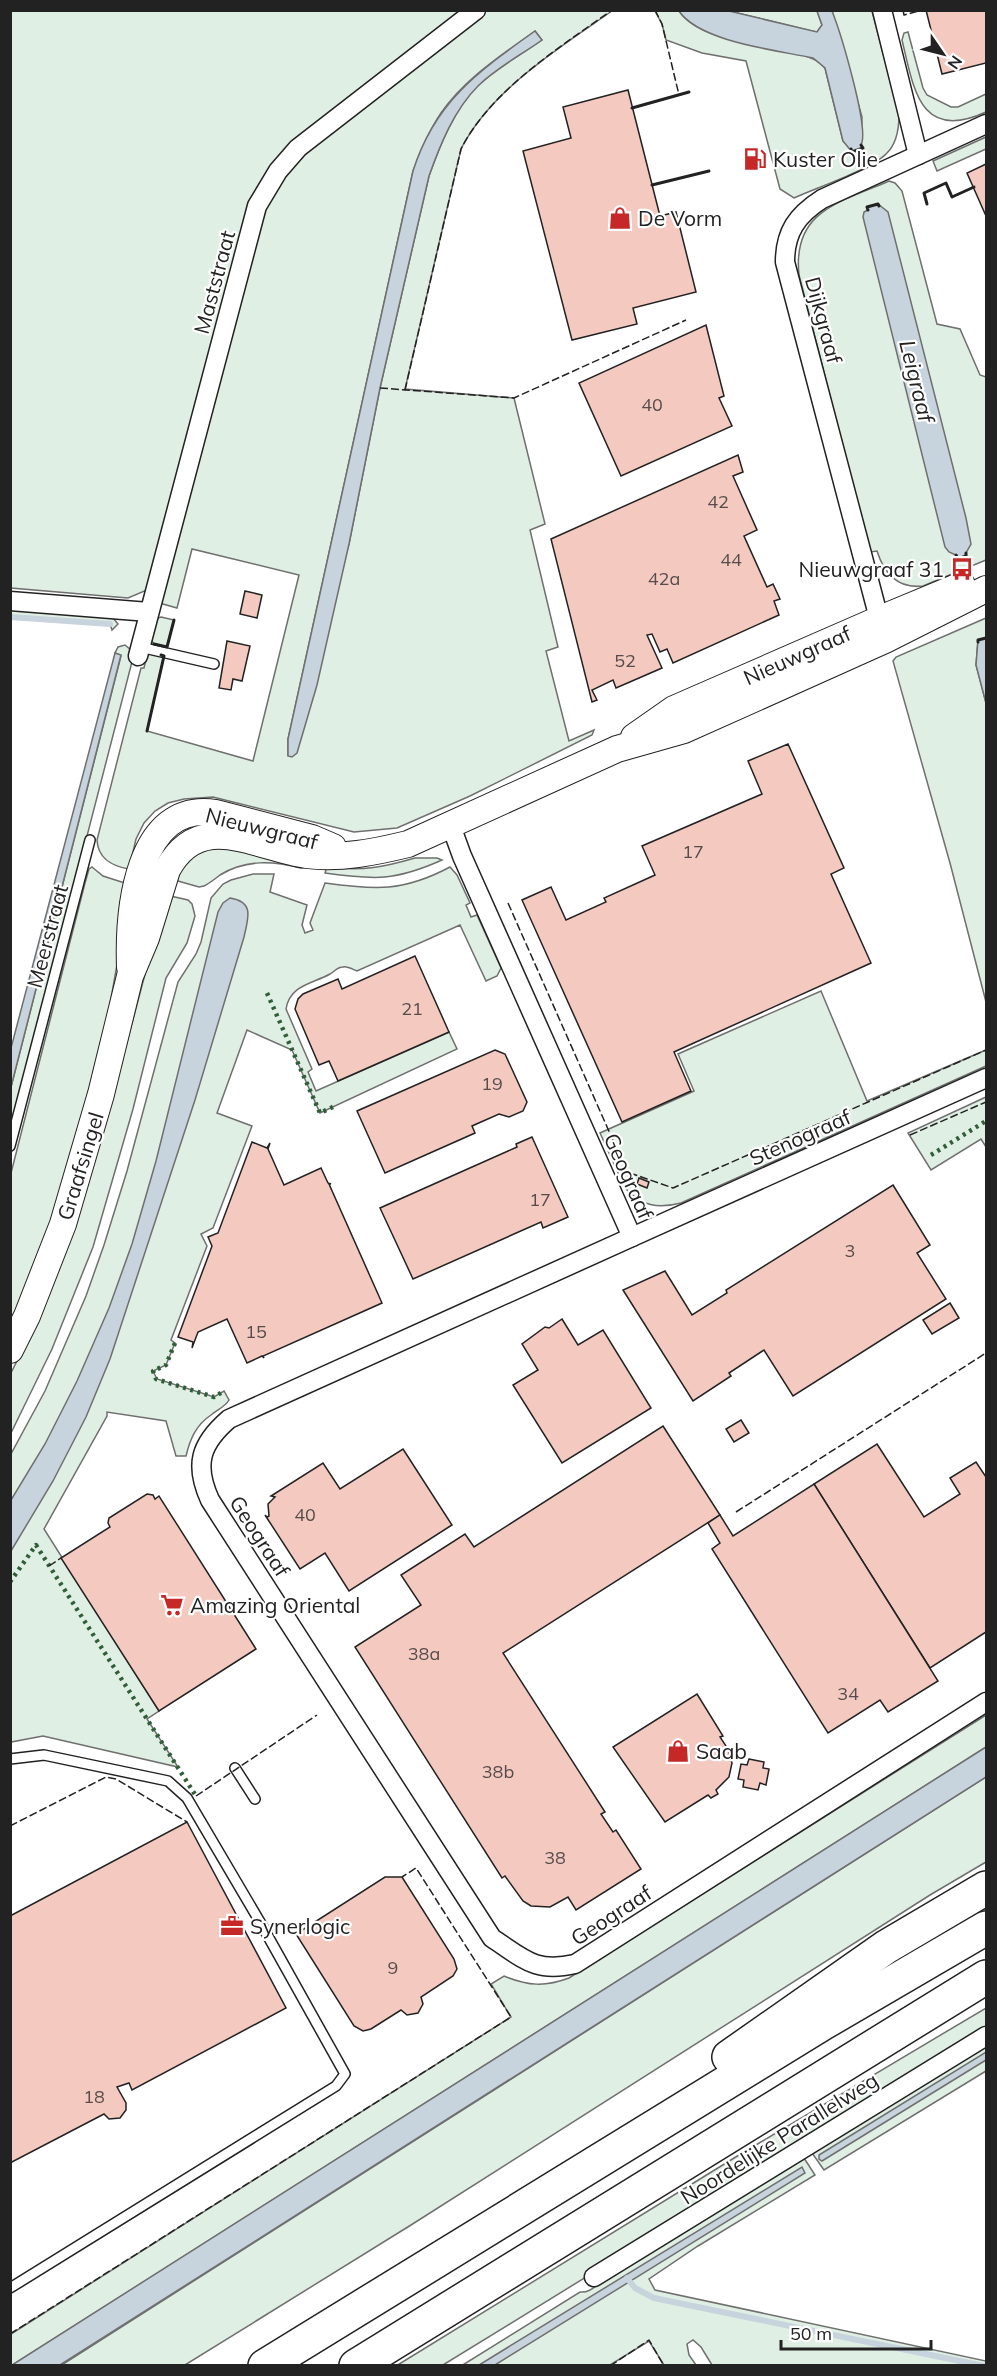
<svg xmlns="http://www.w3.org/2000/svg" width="997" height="2376" viewBox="0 0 997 2376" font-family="Mulish,sans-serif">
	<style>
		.green { fill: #e0efe3; stroke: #6f6f6f; stroke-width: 1.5; fill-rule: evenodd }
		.water { fill: #c7d3dd; stroke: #6f6f6f; stroke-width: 1.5 }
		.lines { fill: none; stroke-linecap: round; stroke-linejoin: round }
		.stream { stroke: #c7d3dd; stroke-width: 6 }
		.building { fill: #f3c9c0; stroke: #222; stroke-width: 1.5 }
		.lane-casing { stroke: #222; stroke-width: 12 }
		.street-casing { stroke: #222; stroke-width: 21 }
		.secondary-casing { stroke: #222; stroke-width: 28 }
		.highway-casing { stroke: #222; stroke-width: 36 }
		.lane { stroke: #fff; stroke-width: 9 }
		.street { stroke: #fff; stroke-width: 18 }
		.secondary { stroke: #fff; stroke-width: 26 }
		.highway { stroke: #fff; stroke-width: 33 }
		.hedge { stroke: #2f5e38; stroke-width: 4.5; stroke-dasharray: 3 4.5; stroke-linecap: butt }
		.fence { stroke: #222; stroke-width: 1.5; stroke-dasharray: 8 3; stroke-linecap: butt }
		.wall { stroke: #222; stroke-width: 3 }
		.labels { text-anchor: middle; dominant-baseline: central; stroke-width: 4.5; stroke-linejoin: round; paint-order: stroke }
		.number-label { font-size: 18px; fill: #564c4a }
		.poi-label { font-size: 21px; fill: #222; stroke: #fff; text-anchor: start }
		.street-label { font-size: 21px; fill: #222; stroke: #fff }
		.water-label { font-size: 22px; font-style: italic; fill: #222; stroke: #fff }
	</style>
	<rect width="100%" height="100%" fill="#fff"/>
	<!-- green -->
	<g class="green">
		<polygon points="10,11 462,11 404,55 288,150 278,162 147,590 128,598 11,588"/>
		<path d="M 486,11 L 612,11 C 559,48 491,90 461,149 L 405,389 L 514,398 L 545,524 L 530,530 L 558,647 L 546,651 L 569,741 L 594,730 L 592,735 L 470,796 L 397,828 L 354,832 L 213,797 L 184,799 L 168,803 L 155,811 L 144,823 L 136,839 L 129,869 C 112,866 98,859 97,840 L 141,668 L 144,668 L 147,655 L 151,653 L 164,656 L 147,731 L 253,761 L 299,575 L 192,549 L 177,608 L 163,604 L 159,600 L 261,211 L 295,160 ZM 535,31 L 542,40 C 521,55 496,68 477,86 C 454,110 440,145 429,176 L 380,388 L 349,544 L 288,756 L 288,739 L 413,171 C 421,151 429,131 441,113 C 465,78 502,55 535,31 Z"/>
		<path d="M 655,11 L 679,11 C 704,47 781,41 819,62 L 825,68 L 843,141 L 851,149 L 861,145 L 862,117 L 832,11 L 872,11 L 899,115 C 899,129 897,144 886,154 C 871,169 816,188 794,198 L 780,189 L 746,61 L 702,53 L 666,40 L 662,24 Z"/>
		<polygon points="729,11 817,11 822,25 817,32 811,31"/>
		<path d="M 908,32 L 923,88 L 927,95 L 951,107 L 958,107 L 986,94 L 986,112 C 920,142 914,90 902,40 L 904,33 Z"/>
		<polygon points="986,137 986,149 937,171 933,161"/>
		<path d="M 889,181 L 895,183 L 902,191 L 937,324 L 960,329 L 980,375 L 986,377 L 986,560 L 923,586 C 898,589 884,573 877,551 L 870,552 L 799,275 C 792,210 841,202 889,181 Z"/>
		<polygon points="10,607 113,618 118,624 112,630 110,624 11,617"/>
		<polygon points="161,617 174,620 167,647 154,644 151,640 155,619"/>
		<polygon points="986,618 986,638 978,640 976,665 986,703 986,1002 950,863 893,661 896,657"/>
		<polygon points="125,645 132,651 133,658 11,1130 11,1087 121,656 115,653 118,647"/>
		<path d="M 222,844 L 302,862 L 301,868 C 273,861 246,859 220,875 C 215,879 210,883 204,886 L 199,887 L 171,879 L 195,853 Z"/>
		<path d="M 415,858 L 437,858 L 442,860 C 395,881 375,880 325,873 L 327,867 C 362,871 381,868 415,858 Z"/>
		<polygon points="92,867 103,876 131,885 106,1027 63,1192 11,1326 11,1173 85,883 89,869"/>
		<path d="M 450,867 L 457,875 L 470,903 L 466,905 L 471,917 L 477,915 L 501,968 L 497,976 L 486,981 L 460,925 L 357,971 C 352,969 347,966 343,967 C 337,967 334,972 330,974 C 312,984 290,985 286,1009 L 312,1069 L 308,1072 L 316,1091 L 449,1032 L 457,1049 L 320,1113 L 292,1050 L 247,1030 L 217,1113 L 252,1126 L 213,1228 L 201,1234 L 207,1246 L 171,1340 L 175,1343 L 166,1365 L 153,1371 L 157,1379 L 214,1397 L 224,1391 L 229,1400 C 225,1407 218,1409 211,1415 C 196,1425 190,1439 186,1456 L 176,1456 L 166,1421 L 107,1412 L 107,1416 L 44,1529 L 159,1711 L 147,1719 L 178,1767 L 43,1736 L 11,1742 L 11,1454 L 45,1391 L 86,1296 L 104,1245 L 127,1171 L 178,982 L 196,954 L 201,942 L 211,898 L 223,884 L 231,880 L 253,874 L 274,874 L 270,892 L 307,905 L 302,925 L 305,933 L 313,930 L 310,923 L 325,883 C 375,890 403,892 450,867 Z"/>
		<polygon points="166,895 188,900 192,904 195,916 187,943 166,978 133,1109 93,1247 52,1349 11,1433 11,1373 42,1311 117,1080"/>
		<path d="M 821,991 L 867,1101 L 986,1050 L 986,1066 L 681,1203 C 658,1209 641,1206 625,1188 L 600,1133 L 694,1091 L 678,1054 Z"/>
		<polygon points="986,1097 986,1147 981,1139 931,1170 908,1133"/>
		<path d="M 986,1715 L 986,1747 L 11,2366 L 11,2334 L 511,2017 L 491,1984 L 504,1976 C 528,1986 545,1987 569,1978 Z"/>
		<polygon points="986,1777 986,1862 930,1895 411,2225 185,2365 60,2366"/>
		<polygon points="986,2008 986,2031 443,2365 396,2366 739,2155"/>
		<polygon points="986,2042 986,2071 824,2170 812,2153"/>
		<path d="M 804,2158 L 815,2175 L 698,2246 L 649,2279 L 655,2290 L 986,2361 L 986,2366 L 712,2365 L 701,2347 L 693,2340 L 687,2344 L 689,2355 L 696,2365 L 664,2365 L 649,2341 L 610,2365 L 461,2366 L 580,2292 C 590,2293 597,2286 602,2278 Z"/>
	</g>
	<!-- water -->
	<g class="water">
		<path d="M 679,11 L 729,11 L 817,32 L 822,25 L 817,11 L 832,11 C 840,31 870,129 861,145 L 863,148 L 852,152 L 843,141 L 825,68 L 813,58 C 776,50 700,42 679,11 Z"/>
		<path d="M 535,31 L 542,40 C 521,55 496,68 478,86 C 454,110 440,145 429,176 L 380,388 L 349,544 L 317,685 L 297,753 L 292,757 L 288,756 L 288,739 L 413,171 C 435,101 479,71 535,31 Z"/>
		<polygon points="878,204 888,212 966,518 971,544 966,553 966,556 958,559 956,555 949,552 945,547 863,217 864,212 868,210 867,207"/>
		<polygon points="986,638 986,703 976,665 978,640"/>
		<polygon points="115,653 121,655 11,1087 11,1048"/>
		<path d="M 230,898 C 255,902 248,918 244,937 L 195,1100 L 110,1359 L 86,1417 L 53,1481 L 11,1551 L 11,1500 L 45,1444 L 77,1381 L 109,1308 L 132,1244 L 156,1161 L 218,912 L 223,903 Z"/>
		<polygon points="986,1747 986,1777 60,2365 12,2365"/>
		<polygon points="986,2052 986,2060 822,2161 819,2159 819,2155"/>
		<polygon points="802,2167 805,2173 495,2365 479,2365"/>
	</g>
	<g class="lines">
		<!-- stream -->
		<g class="stream">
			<polyline points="10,617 110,624"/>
			<polyline points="627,2278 635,2288 654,2298 984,2366"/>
		</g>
	</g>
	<!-- building -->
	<g class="building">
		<polygon points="926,10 986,10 986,63 942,74"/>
		<polygon points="628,90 660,216 676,212 696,292 633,308 637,324 572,340 523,151 571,138 563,107"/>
		<polygon points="986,164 986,216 967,173"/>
		<polygon points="706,325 724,396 719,398 732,426 621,476 579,383"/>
		<polygon points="738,455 743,472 733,476 757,530 744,536 767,587 773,584 780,599 774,601 779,615 673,663 667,649 660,652 652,634 647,635 662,668 616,688 613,680 592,690 597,700 592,702 551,539"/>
		<polygon points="245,591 262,595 257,618 240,614"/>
		<polygon points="227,641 250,646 242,681 233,679 231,690 219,688"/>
		<polygon points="788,744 844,868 831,874 871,963 674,1052 691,1091 622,1122 522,900 551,887 566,920 606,902 604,898 655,875 642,846 762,794 748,761"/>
		<polygon points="415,956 449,1032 338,1081 329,1061 319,1065 295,1009 298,999 303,994 338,979 342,989"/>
		<polygon points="495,1050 505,1054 527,1102 523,1111 509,1117 499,1114 472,1126 475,1133 385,1173 357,1111"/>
		<polygon points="532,1137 568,1217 543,1228 541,1222 413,1279 380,1208 517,1147 516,1144"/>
		<polygon points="252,1142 267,1148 270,1143 268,1149 284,1185 321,1168 328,1183 331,1184 329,1184 382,1303 263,1356 264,1358 262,1356 247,1363 227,1319 198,1332 192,1348 193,1342 178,1337 212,1246 208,1237 218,1233"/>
		<polygon points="639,1178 649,1182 647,1188 637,1184"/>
		<polygon points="893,1185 930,1245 917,1253 946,1299 793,1396 764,1350 729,1373 731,1376 693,1401 623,1290 665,1271 692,1315 727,1293 726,1290"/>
		<polygon points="950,1303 959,1318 932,1334 923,1320"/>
		<polygon points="562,1319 578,1345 603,1330 651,1408 562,1463 513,1385 538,1370 522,1344 545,1327 549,1328"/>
		<polygon points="741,1420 749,1433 734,1442 726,1429"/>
		<polygon points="663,1426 720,1515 503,1653 605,1812 601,1814 613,1832 616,1830 641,1869 576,1910 568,1897 550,1907 531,1906 523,1901 505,1876 502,1878 355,1647 421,1605 401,1575 465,1534 474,1547"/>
		<polygon points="877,1444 924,1517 960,1494 950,1478 976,1462 986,1477 986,1632 930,1668 814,1484"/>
		<polygon points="403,1449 452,1525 349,1591 325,1553 300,1569 265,1515 267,1517 269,1516 268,1504 275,1497 271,1496 323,1463 340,1489"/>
		<polygon points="814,1484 938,1681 888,1712 880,1700 828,1733 712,1549 720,1543 708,1523 720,1515 733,1536"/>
		<polygon points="147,1494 153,1495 155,1499 159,1496 256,1649 159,1711 61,1558 110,1527 108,1523 109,1518"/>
		<polygon points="697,1694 723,1736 720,1737 728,1749 732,1763 729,1777 716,1790 718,1794 711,1798 708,1795 665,1822 613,1747"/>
		<polygon points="749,1759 764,1762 763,1768 769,1769 766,1785 760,1783 758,1790 743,1787 744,1780 738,1779 741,1764 747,1765"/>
		<polygon points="187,1822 286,2008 132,2090 129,2083 117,2087 126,2103 126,2110 120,2118 109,2119 104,2114 10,2163 10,1916"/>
		<polygon points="385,1877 402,1877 454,1959 457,1969 453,1976 421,1997 423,2004 418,2013 407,2015 401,2010 371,2029 363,2031 354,2026 296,1934"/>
	</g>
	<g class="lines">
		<!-- lane casing -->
		<g class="lane-casing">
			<g id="lane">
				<polyline points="140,647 214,664"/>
				<polyline points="10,1146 90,840"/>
				<polyline points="10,1759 44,1755 168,1781 187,1798 260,1922 345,2074 336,2086 10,2288"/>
				<polyline points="235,1768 255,1799"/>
			</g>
		</g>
		<!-- street casing -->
		<g class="street-casing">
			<g id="street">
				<polyline points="882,10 918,155"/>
				<polyline points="10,601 149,612"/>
				<path d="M 882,630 L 785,262 C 785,232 797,215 822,199 L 986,124"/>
				<polyline points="138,656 257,206 278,171 298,148 476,10"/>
				<path d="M 450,823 L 462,856 L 632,1237 L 229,1419 C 200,1444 194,1465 210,1500 L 492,1938 C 524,1959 535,1973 575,1964 L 986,1702"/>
				<polyline points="632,1237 986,1078"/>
				<polyline points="594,2277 986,2036"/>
			</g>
		</g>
		<!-- secondary casing -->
		<g class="secondary-casing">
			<g id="secondary">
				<polyline points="634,737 674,709 880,619 962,585"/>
				<path d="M 130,967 C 128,911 137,800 216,813 L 312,838 L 333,847"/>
				<path d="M 10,1350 L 27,1316 L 63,1224 L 101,1094 L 130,976 L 146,938 L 167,870 C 200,808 256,848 307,855 C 341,859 375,852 408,844 L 617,749 L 684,730 L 885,640 L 986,589"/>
			</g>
		</g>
		<!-- highway casing -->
		<g class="highway-casing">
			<g id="highway">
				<polyline points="729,2057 886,1947 986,1888"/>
				<polyline points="265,2366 825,2022 986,1928"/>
				<polyline points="356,2366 986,1977"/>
			</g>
		</g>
		<!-- lane -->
		<use href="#lane" class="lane"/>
		<!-- street -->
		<use href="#street" class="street"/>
		<!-- secondary -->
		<use href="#secondary" class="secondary"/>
		<!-- highway -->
		<use href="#highway" class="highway"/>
		<!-- hedge -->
		<g class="hedge">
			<polyline points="267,993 320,1113 337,1105"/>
			<polyline points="931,1155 986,1121"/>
			<polyline points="175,1343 166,1365 153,1371 156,1379 214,1397 224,1391"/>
			<polyline points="10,1582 36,1545 196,1796"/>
		</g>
		<!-- fence -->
		<g class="fence">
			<polyline points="655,10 662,24 679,95"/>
			<polyline points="903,10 904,15 922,10"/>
			<polyline points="380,388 514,398 686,320"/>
			<path d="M 405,390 L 461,149 C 491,90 559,48 612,10"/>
			<polyline points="508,903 627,1172 673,1188 986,1050"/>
			<polyline points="910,1135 986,1102"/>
			<polyline points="736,1512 986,1353"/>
			<polyline points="49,1566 61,1558"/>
			<polyline points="196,1796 317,1715"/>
			<polyline points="10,1826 106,1777 116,1779 187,1822"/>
			<polyline points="10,2334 511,2017 416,1868 402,1877"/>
			<polyline points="610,2366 649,2340 664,2366"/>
		</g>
		<!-- wall -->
		<g class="wall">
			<polyline points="632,108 689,92"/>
			<polyline points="851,149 852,152 863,148 861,145"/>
			<polyline points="652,185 709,171"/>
			<polyline points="927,204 924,193 946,183 952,197 974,187"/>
			<polyline points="868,210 867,207 878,204 879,206"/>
			<polyline points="956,555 958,559 966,556 966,553"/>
			<polyline points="978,642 978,640 986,638"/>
			<polyline points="154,644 167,647 174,620"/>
			<polyline points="147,731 164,656 161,655"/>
		</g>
	</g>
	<!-- icons -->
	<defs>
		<g id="fuel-bare" transform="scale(1.8)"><path d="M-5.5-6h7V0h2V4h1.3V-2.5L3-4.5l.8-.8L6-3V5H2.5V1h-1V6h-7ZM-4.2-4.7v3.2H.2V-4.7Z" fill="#c62828" stroke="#fff" stroke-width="2.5" paint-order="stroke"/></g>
		<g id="shop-bare" transform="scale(1.8)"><path d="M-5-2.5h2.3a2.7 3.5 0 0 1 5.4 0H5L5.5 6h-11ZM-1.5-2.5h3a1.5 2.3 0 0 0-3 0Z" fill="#c62828" stroke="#fff" stroke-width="2.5" paint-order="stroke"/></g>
		<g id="bus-bare" transform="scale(1.8)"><path d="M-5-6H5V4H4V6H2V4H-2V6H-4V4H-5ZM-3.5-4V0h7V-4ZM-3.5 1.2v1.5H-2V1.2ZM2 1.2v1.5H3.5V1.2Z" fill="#c62828" stroke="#fff" stroke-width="2.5" paint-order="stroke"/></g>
		<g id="supermarket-bare" transform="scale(1.8)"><path d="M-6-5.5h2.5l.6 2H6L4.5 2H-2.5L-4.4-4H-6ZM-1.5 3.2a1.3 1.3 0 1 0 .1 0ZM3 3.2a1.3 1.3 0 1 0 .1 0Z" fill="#c62828" stroke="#fff" stroke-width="2.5" paint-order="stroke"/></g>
		<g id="office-bare" transform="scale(1.8)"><path d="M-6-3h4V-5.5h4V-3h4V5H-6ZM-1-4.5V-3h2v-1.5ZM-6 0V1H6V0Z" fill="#c62828" stroke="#fff" stroke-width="2.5" paint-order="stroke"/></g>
	</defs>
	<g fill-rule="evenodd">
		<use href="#fuel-bare" x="755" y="159"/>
		<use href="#shop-bare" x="620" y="218"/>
		<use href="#bus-bare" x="962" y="569"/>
		<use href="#supermarket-bare" x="172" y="1605"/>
		<use href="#shop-bare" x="678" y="1751"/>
		<use href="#office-bare" x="232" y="1926"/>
	</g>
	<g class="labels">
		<!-- number labels -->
		<g class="number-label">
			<text x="652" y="404">40</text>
			<text x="718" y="501">42</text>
			<text x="731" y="559">44</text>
			<text x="664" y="578">42a</text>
			<text x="625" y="660">52</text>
			<text x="693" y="851">17</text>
			<text x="412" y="1008">21</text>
			<text x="492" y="1083">19</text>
			<text x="540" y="1199">17</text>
			<text x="850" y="1250">3</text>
			<text x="256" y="1331">15</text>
			<text x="305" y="1514">40</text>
			<text x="424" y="1653">38a</text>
			<text x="848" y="1693">34</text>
			<text x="498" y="1771">38b</text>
			<text x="555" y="1857">38</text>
			<text x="393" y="1967">9</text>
			<text x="94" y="2096">18</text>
		</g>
		<!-- poi labels -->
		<g class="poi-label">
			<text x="773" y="159">Kuster Olie</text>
			<text x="638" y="218">De Vorm</text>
			<text x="944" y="569" text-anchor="end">Nieuwgraaf 31</text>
			<text x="190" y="1605">Amazing Oriental</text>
			<text x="696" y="1751">Saab</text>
			<text x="250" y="1926">Synerlogic</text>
		</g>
		<!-- street labels -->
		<g class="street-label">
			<text transform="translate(214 282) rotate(-75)">Maststraat</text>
			<text transform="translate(824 320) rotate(75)">Dijkgraaf</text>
			<text transform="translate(797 655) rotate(-24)">Nieuwgraaf</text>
			<text transform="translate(262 828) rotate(14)">Nieuwgraaf</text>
			<text transform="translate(47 936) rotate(-75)">Meerstraat</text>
			<text transform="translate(800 1137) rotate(-24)">Stenograaf</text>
			<text transform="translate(80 1166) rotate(-73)">Graafsingel</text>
			<text transform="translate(629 1176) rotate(66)">Geograaf</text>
			<text transform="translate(260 1536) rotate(57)">Geograaf</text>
			<text transform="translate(611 1915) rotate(-33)">Geograaf</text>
			<text transform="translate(779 2138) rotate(-32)">Noordelijke Parallelweg</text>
		</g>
		<!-- water labels -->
		<g class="water-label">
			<text transform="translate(917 381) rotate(76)">Leigraaf</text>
		</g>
	</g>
	<!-- border -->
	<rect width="997" height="2376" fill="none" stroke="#222222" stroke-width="24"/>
	<!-- north arrow -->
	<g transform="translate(943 54) rotate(125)" stroke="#ffffff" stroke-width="4.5" paint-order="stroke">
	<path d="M0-4.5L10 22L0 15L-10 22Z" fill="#222222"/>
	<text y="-9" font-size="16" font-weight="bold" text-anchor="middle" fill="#222222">N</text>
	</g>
	<!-- scale -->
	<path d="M781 2340v9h150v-9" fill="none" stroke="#222222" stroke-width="3"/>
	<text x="790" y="2340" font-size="18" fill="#222222" stroke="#ffffff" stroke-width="4.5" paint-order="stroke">50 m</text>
</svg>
